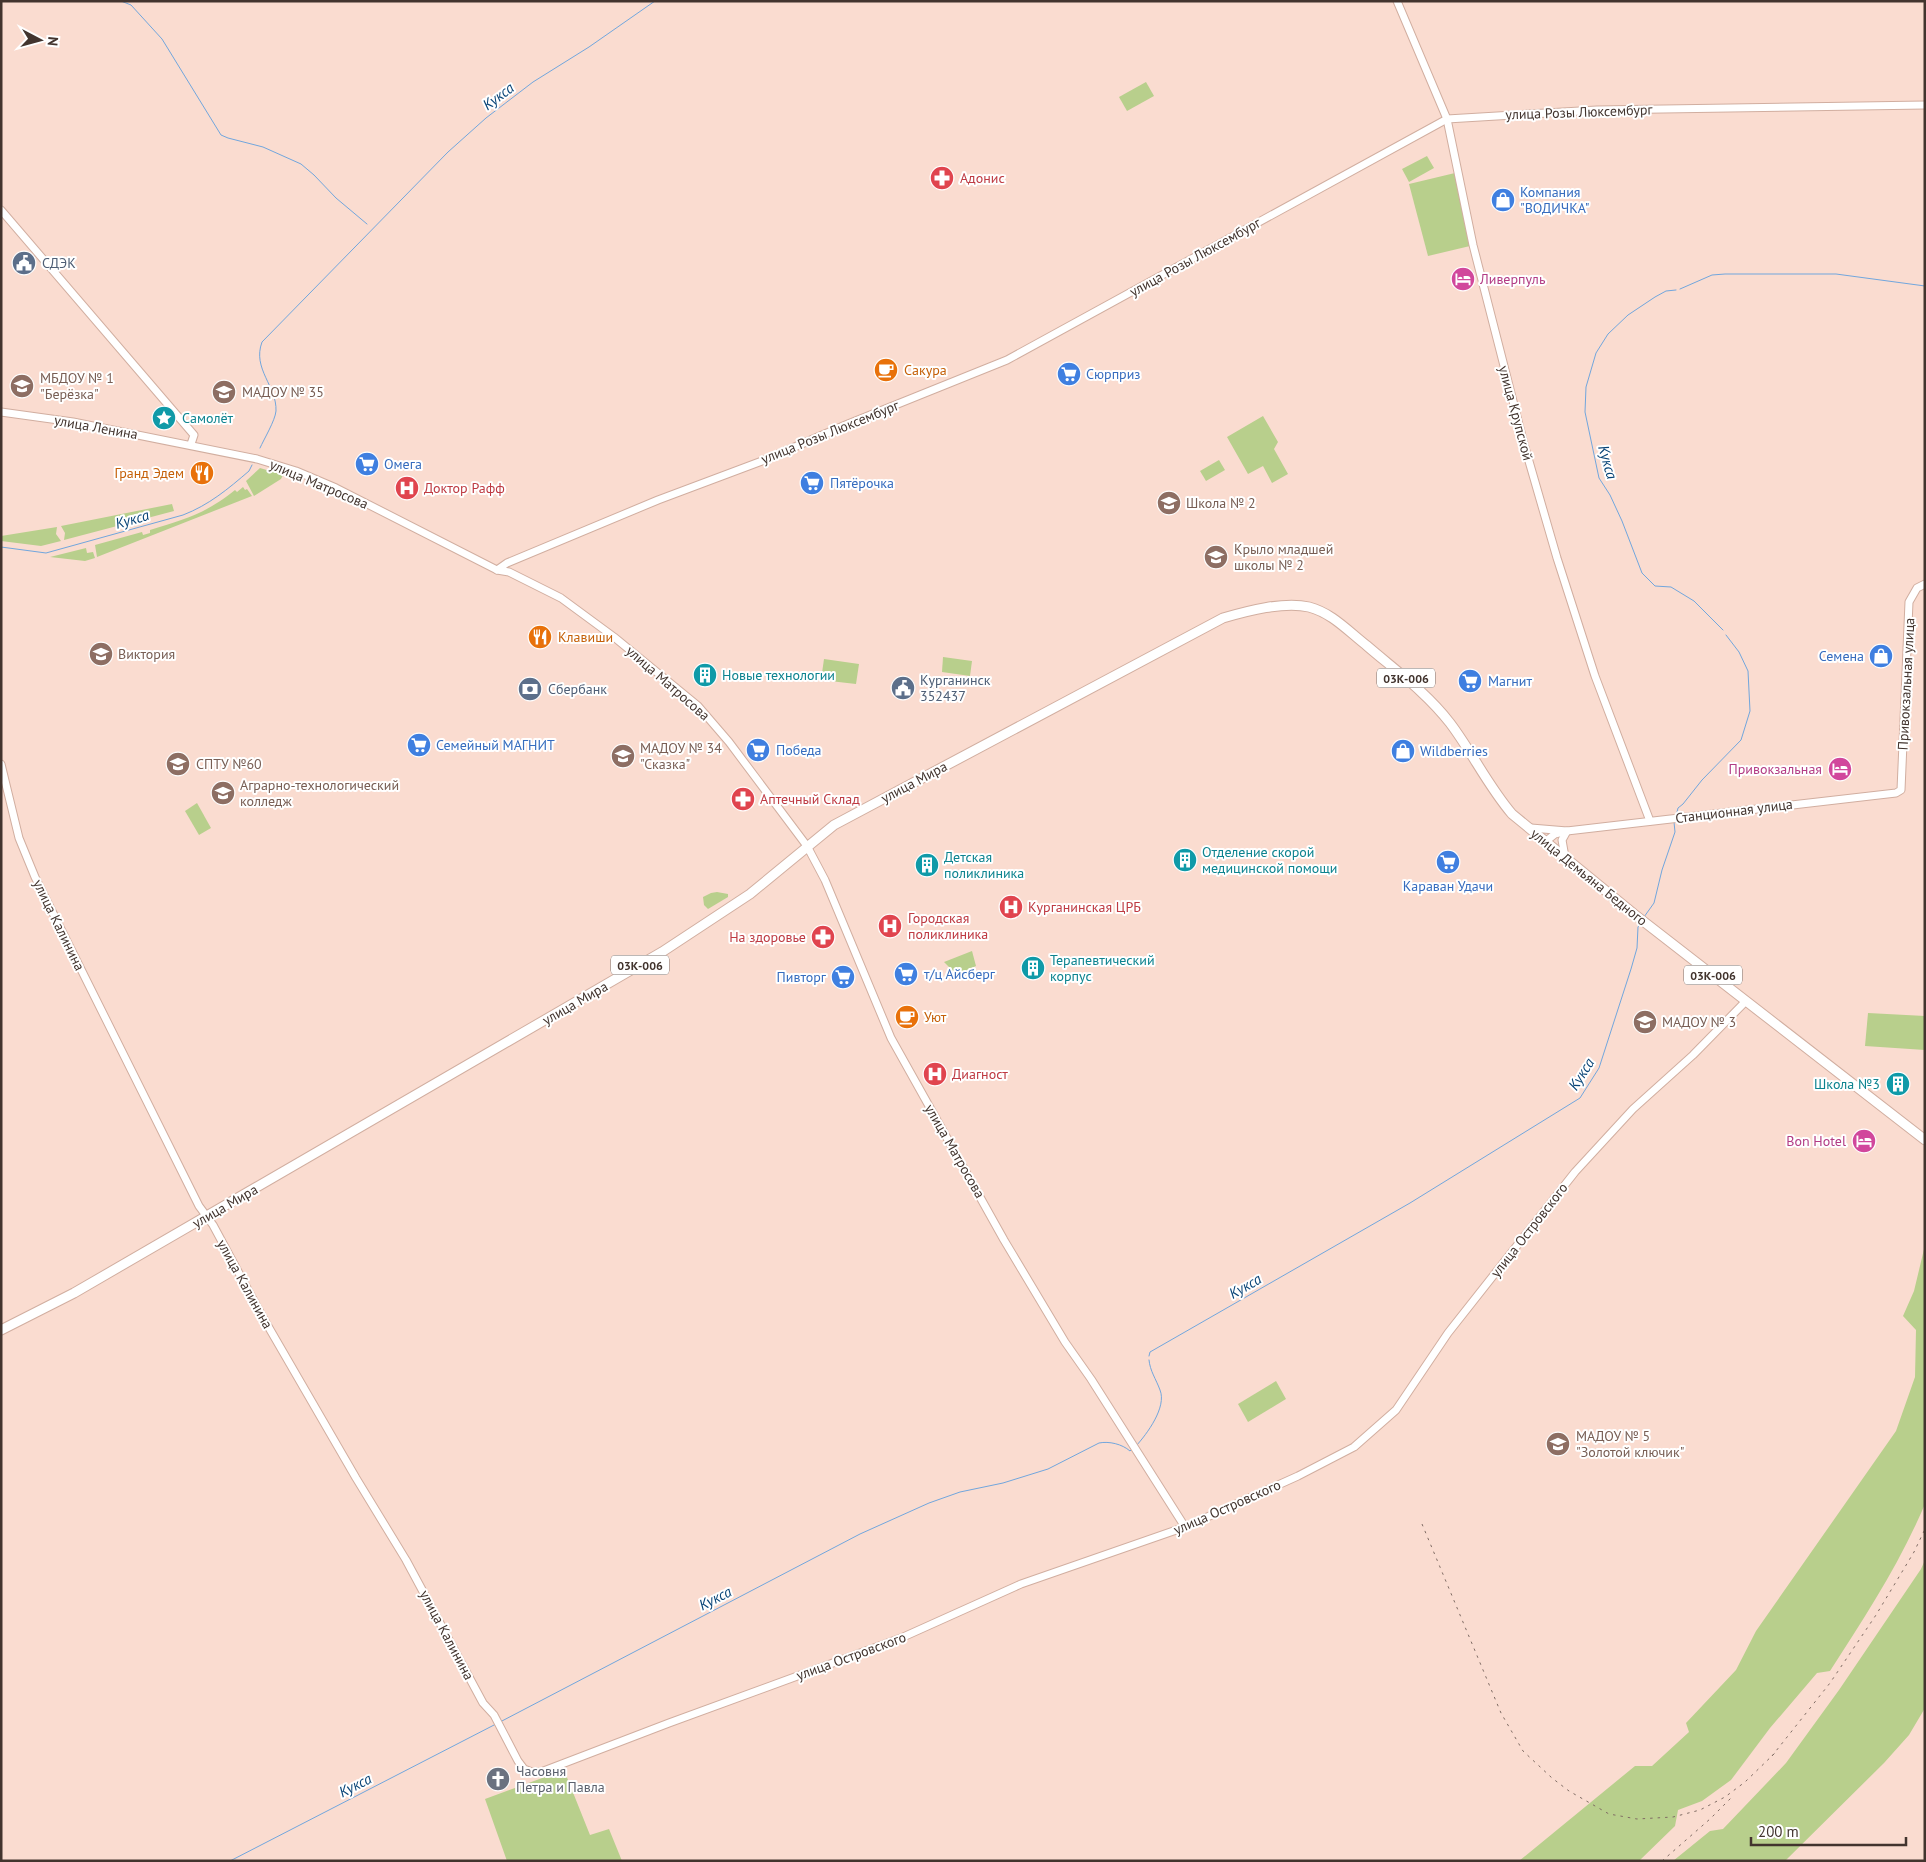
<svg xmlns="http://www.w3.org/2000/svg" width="1926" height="1862" viewBox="0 0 1926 1862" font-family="'PT Sans',sans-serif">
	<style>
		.green { fill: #b8cf8c }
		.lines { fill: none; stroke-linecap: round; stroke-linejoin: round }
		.stream { stroke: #71a6dd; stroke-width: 1 }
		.minor-casing { stroke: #d1aea0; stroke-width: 9 }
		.major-casing { stroke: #d1aea0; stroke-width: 11 }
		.minor { stroke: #fff; stroke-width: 7 }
		.major { stroke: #fff; stroke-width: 9 }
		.rail { stroke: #806c64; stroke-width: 1; stroke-dasharray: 2.5 5; stroke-linecap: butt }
		.labels { text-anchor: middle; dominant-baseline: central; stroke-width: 4; stroke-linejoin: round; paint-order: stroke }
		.shield { fill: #fff; stroke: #7b716d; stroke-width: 1 }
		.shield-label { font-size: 12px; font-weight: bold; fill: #42342e }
		.street-label { font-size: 14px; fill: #42342e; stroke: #fff }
		.health-label { font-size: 14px; fill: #be3a42; stroke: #fff; text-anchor: start }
		.shop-label { font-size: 14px; fill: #366cbe; stroke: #fff; text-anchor: start }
		.service-label { font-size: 14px; fill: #4e5e75; stroke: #fff; text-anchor: start }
		.hotel-label { font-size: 14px; fill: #b23c85; stroke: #fff; text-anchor: end }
		.food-label { font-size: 14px; fill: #c56008; stroke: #fff; text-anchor: start }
		.education-label { font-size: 14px; fill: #785e54; stroke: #fff; text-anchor: start }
		.culture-label { font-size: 14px; fill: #0d838f; stroke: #fff; text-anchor: start }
		.worship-label { font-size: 14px; fill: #5b616d; stroke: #fff; text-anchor: start }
		.water-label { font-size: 15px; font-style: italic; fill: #084477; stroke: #fff }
	</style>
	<rect width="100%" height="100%" fill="#fadcd0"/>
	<!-- green -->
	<g class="green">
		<polygon points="1146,82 1154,96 1127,111 1119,97"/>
		<polygon points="1427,156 1434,168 1409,182 1402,169"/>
		<polygon points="1455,173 1470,246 1428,256 1409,184"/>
		<polygon points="1263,416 1278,442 1274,449 1288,474 1272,483 1263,466 1248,474 1227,437"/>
		<polygon points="1219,460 1225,470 1206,481 1200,471"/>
		<polygon points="260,468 283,475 281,479 254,496 246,481"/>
		<path d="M 243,487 L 245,490 L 247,489 L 252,496 L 97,557 L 95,545 L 142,532 L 143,535 L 150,533 L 150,530 C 186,519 205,514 235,490 L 237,492 Z"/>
		<polygon points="172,504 174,511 64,540 65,533 61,526"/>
		<polygon points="57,527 56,534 61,541 41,546 1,541 1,536"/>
		<polygon points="86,548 87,553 93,552 95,558 85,561 50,557"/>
		<polygon points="943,657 972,661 970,676 942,672"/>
		<polygon points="824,659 859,664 856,684 821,680"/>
		<polygon points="197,803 211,828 199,835 185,811"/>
		<polygon points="717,892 728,894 728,897 708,909 704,905 703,897 711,893"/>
		<polygon points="972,951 976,966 957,975 944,962"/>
		<polygon points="1868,1013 1925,1016 1925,1050 1865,1046"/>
		<path d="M 1925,1245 L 1925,1504 C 1900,1563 1865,1617 1830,1671 L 1817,1673 L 1770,1728 L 1731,1780 L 1702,1801 L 1678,1810 L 1675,1826 L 1639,1861 L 1519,1861 L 1635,1766 L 1652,1766 L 1689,1732 L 1686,1723 L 1736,1670 L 1756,1631 L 1896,1431 L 1915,1377 L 1916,1330 L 1903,1316 L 1914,1291 Z"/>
		<polygon points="1276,1381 1286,1399 1248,1422 1238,1404"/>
		<polygon points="1925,1560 1925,1708 1909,1735 1884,1763 1785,1861 1673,1861 1710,1831 1723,1829 1786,1763 1839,1690 1921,1569"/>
		<polygon points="564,1770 590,1835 609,1829 622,1861 507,1861 485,1799"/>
	</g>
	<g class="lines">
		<!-- stream -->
		<g class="stream">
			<polyline points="121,1 131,5 162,39 221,135 228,138 263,147 301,164 314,175 336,198 367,224"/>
			<polyline points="1680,289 1712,275 1725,274 1836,274 1925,286"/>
			<polyline points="1676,290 1666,291 1655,297 1628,315 1608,334 1596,353 1586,387 1585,412 1599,478 1610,495 1622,521 1642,573 1655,586 1671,587 1694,601 1723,630"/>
			<path d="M 260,448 C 264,439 275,421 276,411 C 277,386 252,369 262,342 L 448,152 L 486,118 L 533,82 L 589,47 L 655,1"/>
			<path d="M 1,547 L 46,553 L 183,515 C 209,505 228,489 249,471 L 252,465"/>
			<polyline points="1676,816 1678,808 1683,804 1702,780 1741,740 1750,711 1748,671 1739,652 1726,635"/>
			<polyline points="1644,917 1654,903 1662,870 1675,832 1674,822"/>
			<polyline points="1149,1356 1150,1352 1410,1203 1580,1098 1599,1068 1631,969 1637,948 1638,927 1641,923"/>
			<path d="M 1136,1446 C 1147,1434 1167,1407 1160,1390 C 1156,1379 1150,1371 1149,1360"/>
			<path d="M 500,1722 L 860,1534 L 929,1503 L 960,1492 L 1003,1483 L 1048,1469 L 1099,1443 C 1109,1441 1122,1444 1130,1451 L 1131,1450"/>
			<polyline points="230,1861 496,1724"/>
		</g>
		<!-- minor casing -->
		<g class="minor-casing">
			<g id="minor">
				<polyline points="1397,1 1447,119 1473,245 1524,444 1557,558 1595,676 1650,821"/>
				<polyline points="1,210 194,435 191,444"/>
				<polyline points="1,412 73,422 257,459 296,471 336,488 497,570 509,572 561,598 614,637 698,706 729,742 807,846 825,880 891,1038 1004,1240 1065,1342 1091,1379 1185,1527"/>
				<polyline points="497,570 507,563 658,500 762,461 848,424 1007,360 1447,119 1597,110 1925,105"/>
				<polyline points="1,764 19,838 35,877 199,1206 213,1225 261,1314 356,1478 406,1560 483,1703 494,1715 518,1761 524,1769 532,1772 541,1772 669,1723 901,1638 1021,1584 1185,1527 1298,1476 1354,1447 1396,1410 1448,1333 1575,1172 1633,1109 1693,1055 1746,1001"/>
				<polyline points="1531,828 1567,831 1562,840 1565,857"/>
				<polyline points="1545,842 1555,834 1567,831 1896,793 1901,790 1909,602 1917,588 1925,584"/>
			</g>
		</g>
		<!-- major casing -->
		<g class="major-casing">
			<path id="major" d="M 1,1330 L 74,1293 L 662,952 L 750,894 L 834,825 L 1223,618 C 1247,611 1284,601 1309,607 C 1332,613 1348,631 1366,645 C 1395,670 1426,692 1450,723 C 1472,752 1488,786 1512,814 L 1634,914 L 1925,1140"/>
		</g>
		<!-- minor -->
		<use href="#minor" class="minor"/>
		<!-- major -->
		<use href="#major" class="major"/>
		<!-- rail -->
		<g class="rail">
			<polyline points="1422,1524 1501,1713 1523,1751 1552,1778 1569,1791 1609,1814 1637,1819 1673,1817 1700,1810 1725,1797 1745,1782 1776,1752"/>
			<polyline points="1772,1756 1830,1683 1876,1615 1914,1552 1925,1529"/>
			<polyline points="1662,1861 1710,1819 1732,1797"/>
		</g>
	</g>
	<!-- icons -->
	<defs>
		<g id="pharmacy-disc" transform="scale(1.25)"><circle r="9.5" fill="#e0444e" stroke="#fff"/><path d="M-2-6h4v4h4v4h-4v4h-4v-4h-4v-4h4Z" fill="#fff"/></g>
		<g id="shop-disc" transform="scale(1.25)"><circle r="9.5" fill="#3f7fe0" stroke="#fff"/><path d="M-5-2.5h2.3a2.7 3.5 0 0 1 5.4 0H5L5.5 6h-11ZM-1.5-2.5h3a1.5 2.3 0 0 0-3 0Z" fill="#fff"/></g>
		<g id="civic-disc" transform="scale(1.25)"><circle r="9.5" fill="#5c6f8a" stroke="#fff"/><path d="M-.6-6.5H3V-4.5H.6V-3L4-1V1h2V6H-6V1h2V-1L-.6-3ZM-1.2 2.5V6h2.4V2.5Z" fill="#fff"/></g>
		<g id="hotel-disc" transform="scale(1.25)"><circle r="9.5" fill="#d1479c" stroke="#fff"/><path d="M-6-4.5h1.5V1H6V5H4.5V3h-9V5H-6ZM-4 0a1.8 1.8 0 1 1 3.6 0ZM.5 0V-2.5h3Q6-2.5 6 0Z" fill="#fff"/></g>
		<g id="cafe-disc" transform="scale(1.25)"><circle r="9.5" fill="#e8710a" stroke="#fff"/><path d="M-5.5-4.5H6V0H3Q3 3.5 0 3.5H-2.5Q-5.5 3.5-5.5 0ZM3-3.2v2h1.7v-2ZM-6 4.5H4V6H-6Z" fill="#fff"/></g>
		<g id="supermarket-disc" transform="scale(1.25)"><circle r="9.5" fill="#3f7fe0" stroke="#fff"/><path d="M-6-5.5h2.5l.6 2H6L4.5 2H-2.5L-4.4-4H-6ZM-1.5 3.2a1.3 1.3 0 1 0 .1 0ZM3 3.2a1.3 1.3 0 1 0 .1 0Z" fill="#fff"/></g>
		<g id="school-disc" transform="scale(1.25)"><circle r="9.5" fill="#8d6e63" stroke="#fff"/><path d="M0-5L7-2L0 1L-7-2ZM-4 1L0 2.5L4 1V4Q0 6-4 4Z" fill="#fff"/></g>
		<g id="sight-disc" transform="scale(1.25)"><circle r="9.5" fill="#0f9aa8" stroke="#fff"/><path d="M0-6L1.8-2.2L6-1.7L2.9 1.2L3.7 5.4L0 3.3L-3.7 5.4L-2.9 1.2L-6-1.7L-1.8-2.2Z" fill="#fff"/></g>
		<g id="restaurant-disc" transform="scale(1.25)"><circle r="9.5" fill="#e8710a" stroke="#fff"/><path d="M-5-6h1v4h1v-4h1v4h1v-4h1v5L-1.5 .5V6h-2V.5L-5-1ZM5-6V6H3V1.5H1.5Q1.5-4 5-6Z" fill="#fff"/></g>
		<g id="hospital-disc" transform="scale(1.25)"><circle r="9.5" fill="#e0444e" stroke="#fff"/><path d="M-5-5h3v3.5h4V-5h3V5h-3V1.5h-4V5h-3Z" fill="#fff"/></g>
		<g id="building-disc" transform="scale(1.25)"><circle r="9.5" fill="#0f9aa8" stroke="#fff"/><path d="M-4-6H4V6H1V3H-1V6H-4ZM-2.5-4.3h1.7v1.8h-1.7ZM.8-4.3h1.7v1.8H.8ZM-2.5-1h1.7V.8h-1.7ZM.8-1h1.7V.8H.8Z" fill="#fff"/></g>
		<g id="bank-disc" transform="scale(1.25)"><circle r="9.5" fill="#5c6f8a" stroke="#fff"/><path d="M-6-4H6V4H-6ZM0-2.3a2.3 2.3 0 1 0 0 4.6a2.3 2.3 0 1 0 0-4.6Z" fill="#fff"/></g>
		<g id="university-disc" transform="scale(1.25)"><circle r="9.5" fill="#8d6e63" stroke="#fff"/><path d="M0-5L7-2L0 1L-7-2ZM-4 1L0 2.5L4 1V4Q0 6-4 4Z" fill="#fff"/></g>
		<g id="church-disc" transform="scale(1.25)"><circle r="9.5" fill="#6b7280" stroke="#fff"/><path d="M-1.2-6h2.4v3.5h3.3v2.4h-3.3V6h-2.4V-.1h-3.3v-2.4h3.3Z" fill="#fff"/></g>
	</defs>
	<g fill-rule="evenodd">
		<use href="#pharmacy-disc" x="942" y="178"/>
		<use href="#shop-disc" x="1503" y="200"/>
		<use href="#civic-disc" x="24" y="263"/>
		<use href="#hotel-disc" x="1463" y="279"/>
		<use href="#cafe-disc" x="886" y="370"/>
		<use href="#supermarket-disc" x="1069" y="374"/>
		<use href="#school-disc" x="22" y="386"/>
		<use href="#school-disc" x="224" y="392"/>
		<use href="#sight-disc" x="164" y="418"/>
		<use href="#supermarket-disc" x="367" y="464"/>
		<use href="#restaurant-disc" x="202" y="473"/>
		<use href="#supermarket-disc" x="812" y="483"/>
		<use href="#hospital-disc" x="407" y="488"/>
		<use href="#school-disc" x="1169" y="503"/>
		<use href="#school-disc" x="1216" y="557"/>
		<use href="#restaurant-disc" x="540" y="637"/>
		<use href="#school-disc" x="101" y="654"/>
		<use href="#shop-disc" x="1881" y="656"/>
		<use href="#building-disc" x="705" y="675"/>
		<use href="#supermarket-disc" x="1470" y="681"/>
		<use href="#civic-disc" x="903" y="688"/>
		<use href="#bank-disc" x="530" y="689"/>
		<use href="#supermarket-disc" x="419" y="745"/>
		<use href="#supermarket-disc" x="758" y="750"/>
		<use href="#shop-disc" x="1403" y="751"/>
		<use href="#school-disc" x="623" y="756"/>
		<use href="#university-disc" x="178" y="764"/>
		<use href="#hotel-disc" x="1840" y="769"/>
		<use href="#university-disc" x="223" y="793"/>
		<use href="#pharmacy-disc" x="743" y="799"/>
		<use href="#building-disc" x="1185" y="860"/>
		<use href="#supermarket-disc" x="1448" y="862"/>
		<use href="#building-disc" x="927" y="865"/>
		<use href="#hospital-disc" x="1011" y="907"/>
		<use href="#hospital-disc" x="890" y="926"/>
		<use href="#pharmacy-disc" x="823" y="937"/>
		<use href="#building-disc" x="1033" y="968"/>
		<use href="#supermarket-disc" x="906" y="974"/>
		<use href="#supermarket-disc" x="843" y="977"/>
		<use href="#cafe-disc" x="907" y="1017"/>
		<use href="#school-disc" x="1645" y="1022"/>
		<use href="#hospital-disc" x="935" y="1074"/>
		<use href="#building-disc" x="1898" y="1084"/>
		<use href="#hotel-disc" x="1864" y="1141"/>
		<use href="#school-disc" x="1558" y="1444"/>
		<use href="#church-disc" x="498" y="1779"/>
	</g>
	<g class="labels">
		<!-- shield labels -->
		<g class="shield">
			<rect x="1377" y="668.5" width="58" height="19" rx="4"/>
			<rect x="611" y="955.5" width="58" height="19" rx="4"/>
			<rect x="1684" y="965.5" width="58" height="19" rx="4"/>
		</g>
		<g class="shield-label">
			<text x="1406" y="678">03К-006</text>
			<text x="640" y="965">03К-006</text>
			<text x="1713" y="975">03К-006</text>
		</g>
		<!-- street labels -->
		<g class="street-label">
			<text transform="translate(1579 112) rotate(-2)">улица Розы Люксембург</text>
			<text transform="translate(1195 257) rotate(-29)">улица Розы Люксембург</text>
			<text transform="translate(1516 413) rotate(75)">улица Крупской</text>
			<text transform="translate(96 427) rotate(10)">улица Ленина</text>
			<text transform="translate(830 432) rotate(-22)">улица Розы Люксембург</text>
			<text transform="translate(319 484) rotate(23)">улица Матросова</text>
			<text transform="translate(668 683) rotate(41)">улица Матросова</text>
			<text transform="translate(1906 684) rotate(-87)">Привокзальная улица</text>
			<text transform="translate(914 782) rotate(-28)">улица Мира</text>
			<text transform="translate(1734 811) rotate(-7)">Станционная улица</text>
			<text transform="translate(1589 877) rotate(39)">улица Демьяна Бедного</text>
			<text transform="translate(59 925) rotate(64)">улица Калинина</text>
			<text transform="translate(575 1003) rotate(-30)">улица Мира</text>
			<text transform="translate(955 1151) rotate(60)">улица Матросова</text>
			<text transform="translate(225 1206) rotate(-30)">улица Мира</text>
			<text transform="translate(1529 1230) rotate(-52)">улица Островского</text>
			<text transform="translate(245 1284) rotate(61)">улица Калинина</text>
			<text transform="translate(1227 1507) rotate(-24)">улица Островского</text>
			<text transform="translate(447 1635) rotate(62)">улица Калинина</text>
			<text transform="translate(851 1656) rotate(-20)">улица Островского</text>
		</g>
		<!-- health labels -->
		<g class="health-label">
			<text x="960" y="178">Адонис</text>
			<text x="424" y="488">Доктор Рафф</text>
			<text x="760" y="799">Аптечный Склад</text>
			<text x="1028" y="907">Курганинская ЦРБ</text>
			<text x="908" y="918">Городская<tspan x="908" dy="16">поликлиника</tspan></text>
			<text x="806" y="937" text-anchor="end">На здоровье</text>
			<text x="952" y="1074">Диагност</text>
		</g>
		<!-- shop labels -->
		<g class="shop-label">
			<text x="1520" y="192">Компания<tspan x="1520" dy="16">"ВОДИЧКА"</tspan></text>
			<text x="1086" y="374">Сюрприз</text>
			<text x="384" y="464">Омега</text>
			<text x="830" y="483">Пятёрочка</text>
			<text x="1864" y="656" text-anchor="end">Семена</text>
			<text x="1488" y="681">Магнит</text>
			<text x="436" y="745">Семейный МАГНИТ</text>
			<text x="776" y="750">Победа</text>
			<text x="1420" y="751">Wildberries</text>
			<text x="1448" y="886" text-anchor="middle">Караван Удачи</text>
			<text x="924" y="974">т/ц Айсберг</text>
			<text x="826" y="977" text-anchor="end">Пивторг</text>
		</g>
		<!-- service labels -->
		<g class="service-label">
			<text x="42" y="263">СДЭК</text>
			<text x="920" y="680">Курганинск<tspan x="920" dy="16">352437</tspan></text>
			<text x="548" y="689">Сбербанк</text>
		</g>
		<!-- hotel labels -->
		<g class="hotel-label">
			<text x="1480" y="279" text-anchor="start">Ливерпуль</text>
			<text x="1822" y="769">Привокзальная</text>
			<text x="1846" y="1141">Bon Hotel</text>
		</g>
		<!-- food labels -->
		<g class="food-label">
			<text x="904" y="370">Сакура</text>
			<text x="184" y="473" text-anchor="end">Гранд Эдем</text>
			<text x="558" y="637">Клавиши</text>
			<text x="924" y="1017">Уют</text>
		</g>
		<!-- education labels -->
		<g class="education-label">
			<text x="40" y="378">МБДОУ № 1<tspan x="40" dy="16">"Берёзка"</tspan></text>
			<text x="242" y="392">МАДОУ № 35</text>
			<text x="1186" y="503">Школа № 2</text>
			<text x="1234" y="549">Крыло младшей<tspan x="1234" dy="16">школы № 2</tspan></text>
			<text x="118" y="654">Виктория</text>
			<text x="640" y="748">МАДОУ № 34<tspan x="640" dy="16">"Сказка"</tspan></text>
			<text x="196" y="764">СПТУ №60</text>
			<text x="240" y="785">Аграрно-технологический<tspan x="240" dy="16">колледж</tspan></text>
			<text x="1662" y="1022">МАДОУ № 3</text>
			<text x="1576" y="1436">МАДОУ № 5<tspan x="1576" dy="16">"Золотой ключик"</tspan></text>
		</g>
		<!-- culture labels -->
		<g class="culture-label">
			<text x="182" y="418">Самолёт</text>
			<text x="722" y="675">Новые технологии</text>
			<text x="1202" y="852">Отделение скорой<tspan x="1202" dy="16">медицинской помощи</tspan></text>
			<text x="944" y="857">Детская<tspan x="944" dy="16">поликлиника</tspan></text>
			<text x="1050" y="960">Терапевтический<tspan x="1050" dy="16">корпус</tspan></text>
			<text x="1880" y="1084" text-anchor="end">Школа №3</text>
		</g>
		<!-- worship labels -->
		<g class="worship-label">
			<text x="516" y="1771">Часовня<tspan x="516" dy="16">Петра и Павла</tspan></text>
		</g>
		<!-- water labels -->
		<g class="water-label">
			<text transform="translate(498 96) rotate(-37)">Кукса</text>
			<text transform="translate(1608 462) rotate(74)">Кукса</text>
			<text transform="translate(132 519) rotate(-16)">Кукса</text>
			<text transform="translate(1581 1074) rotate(-58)">Кукса</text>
			<text transform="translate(1245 1286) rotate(-30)">Кукса</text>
			<text transform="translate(715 1598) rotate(-27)">Кукса</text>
			<text transform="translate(355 1785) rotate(-27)">Кукса</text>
		</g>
	</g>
	<!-- border -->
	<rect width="1926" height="1862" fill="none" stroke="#42342e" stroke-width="5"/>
	<!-- north arrow -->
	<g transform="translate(40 40) rotate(96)" stroke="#ffffff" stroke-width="4" paint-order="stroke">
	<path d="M0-4L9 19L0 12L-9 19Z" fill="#42342e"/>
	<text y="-8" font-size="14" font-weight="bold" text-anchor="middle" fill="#42342e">N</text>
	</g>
	<!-- scale -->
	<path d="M1751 1837v8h155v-8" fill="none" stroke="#42342e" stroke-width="2.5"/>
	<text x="1758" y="1837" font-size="15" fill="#42342e" stroke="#ffffff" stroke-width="4" paint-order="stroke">200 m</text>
</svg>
